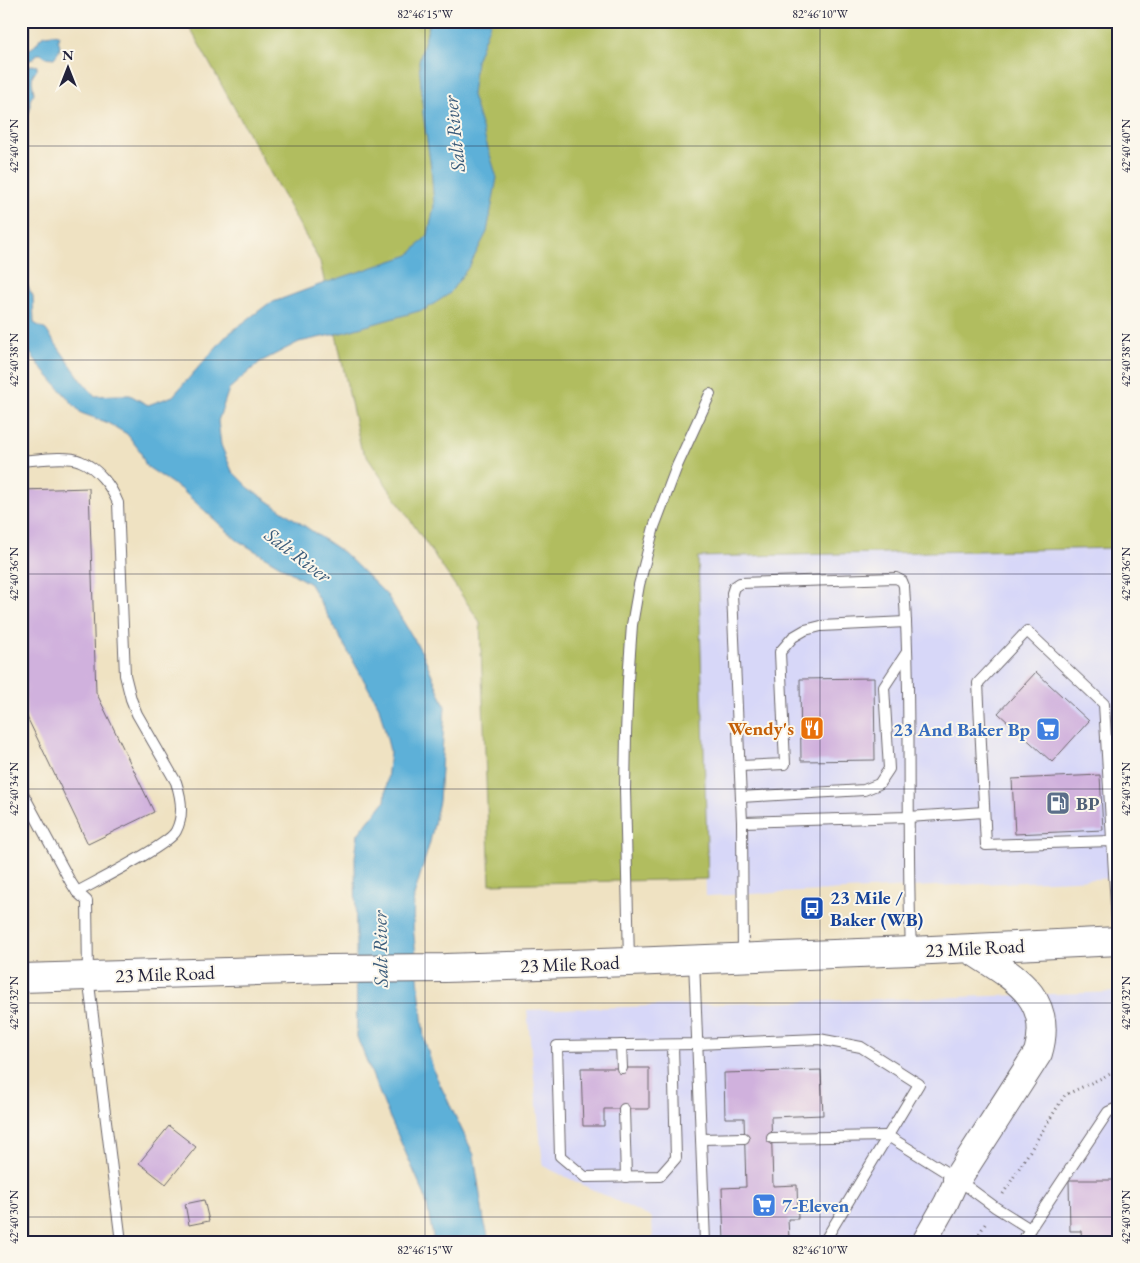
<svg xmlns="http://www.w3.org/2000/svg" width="1140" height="1263" viewBox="0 0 1140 1263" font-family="'EB Garamond',serif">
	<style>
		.built { fill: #d7d7f8 }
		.green { fill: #b1bd5f; stroke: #6a704d }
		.water { fill: #5db0d8; stroke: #40698a }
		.building { fill: #d0b1dd }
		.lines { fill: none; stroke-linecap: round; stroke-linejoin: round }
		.service-casing { stroke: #6a656a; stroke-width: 12 }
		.tertiary-casing { stroke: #6a656a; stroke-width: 26 }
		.primary-casing { stroke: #6a656a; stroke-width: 30 }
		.path { stroke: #6a656a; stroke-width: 3; stroke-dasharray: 1 4; stroke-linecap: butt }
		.service { stroke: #fff; stroke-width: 10 }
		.tertiary { stroke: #fff; stroke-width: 24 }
		.primary { stroke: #fff; stroke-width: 28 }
		.ticks { fill: none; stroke: #22223b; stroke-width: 1; stroke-opacity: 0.45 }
		.labels { text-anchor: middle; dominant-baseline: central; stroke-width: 4; stroke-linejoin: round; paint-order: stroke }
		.food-label { font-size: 19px; font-weight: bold; fill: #c56008; stroke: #fbf7ec; text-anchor: end }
		.shop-label { font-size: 19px; font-weight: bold; fill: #366cbe; stroke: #fbf7ec; text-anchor: end }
		.service-label { font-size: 19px; font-weight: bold; fill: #4e5e75; stroke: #fbf7ec; text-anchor: start }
		.transit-label { font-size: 19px; font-weight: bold; fill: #164399; stroke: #fbf7ec; text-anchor: start }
		.street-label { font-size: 19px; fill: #22223b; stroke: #fbf7ec }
		.water-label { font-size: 20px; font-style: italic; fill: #3a5b7a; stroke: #fbf7ec }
		.neatline { fill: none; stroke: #22223b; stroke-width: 2 }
		.ticks-label { font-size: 12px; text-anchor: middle; fill: #22223b }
	</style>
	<rect width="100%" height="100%" fill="#fbf7ec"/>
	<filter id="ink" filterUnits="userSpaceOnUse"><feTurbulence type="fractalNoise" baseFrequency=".02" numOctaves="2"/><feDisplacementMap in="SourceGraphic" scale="10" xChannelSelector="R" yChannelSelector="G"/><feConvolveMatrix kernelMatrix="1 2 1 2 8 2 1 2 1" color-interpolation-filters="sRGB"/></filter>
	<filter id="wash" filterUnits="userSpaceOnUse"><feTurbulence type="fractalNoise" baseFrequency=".0096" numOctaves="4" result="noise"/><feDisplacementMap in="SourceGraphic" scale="20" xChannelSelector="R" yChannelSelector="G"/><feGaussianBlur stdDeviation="1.12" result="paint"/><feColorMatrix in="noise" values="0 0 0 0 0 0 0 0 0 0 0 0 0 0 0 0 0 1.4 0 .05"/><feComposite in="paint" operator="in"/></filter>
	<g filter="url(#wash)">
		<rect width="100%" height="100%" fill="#efe2c2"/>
		<!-- built -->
		<g class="built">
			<polygon points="1119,548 1119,878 706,896 698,557"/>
			<polygon points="1119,992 1119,1242 653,1242 652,1218 543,1166 527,1010"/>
		</g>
		<!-- green -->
		<polygon class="green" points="186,21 1119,21 1119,548 698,557 708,879 490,884 480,622 361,448 320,262"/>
		<!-- water -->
		<g class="water">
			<polygon points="430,21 491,21 476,61 472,95 497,178 487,232 470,265 449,294 426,309 345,332 299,342 260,362 229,389 218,421 221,445 232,471 249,488 344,553 387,595 423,654 445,706 439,801 430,842 414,896 413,925 424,1038 434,1072 474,1155 484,1221 490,1242 434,1242 425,1196 386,1109 357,1037 355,857 358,834 385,801 390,751 379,707 310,584 237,540 182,490 146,466 140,451 127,434 106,422 81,413 43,370 30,353 23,332 21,321 21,274 33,296 34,323 46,330 82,381 95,396 116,395 130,395 148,405 173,396 227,335 268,304 319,285 409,255 428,235 434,206 431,168 423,114 419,61"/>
			<path d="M 53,34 L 59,35 L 58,40 C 62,48 59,52 54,58 L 45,57 L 41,54 L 37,54 L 34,58 L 23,64 L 26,67 L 32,65 L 37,66 L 37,70 L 33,74 L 32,81 L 34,93 L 30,100 L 30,110 L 23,124 L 21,123 L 21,105 L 23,101 L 24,93 L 21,84 L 21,55 C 28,47 35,50 40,38 L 45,35 Z"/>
		</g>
		<g id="blocks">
			<!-- building -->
			<g class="building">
				<polygon points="89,488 96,692 154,812 88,844 26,715 21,575 21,490"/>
				<polygon points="1036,672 1089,721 1052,762 998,713"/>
				<polygon points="874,678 875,760 801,761 800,679"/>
				<polygon points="1100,775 1103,830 1015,834 1012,779"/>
				<polygon points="581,1068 649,1068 649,1109 604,1109 604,1126 583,1126"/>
				<polygon points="821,1070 823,1115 771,1117 773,1186 797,1185 798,1219 788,1219 789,1239 724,1241 722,1188 746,1187 744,1118 725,1118 724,1073"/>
				<polygon points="169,1126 196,1147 166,1184 139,1163"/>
				<polygon points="1069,1180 1119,1180 1119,1242 1082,1242 1081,1231 1070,1231"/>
				<polygon points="204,1200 209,1221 189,1225 185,1204"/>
			</g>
		</g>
	</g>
	<g filter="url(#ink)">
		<use href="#blocks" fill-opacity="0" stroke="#6a656a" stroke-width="1"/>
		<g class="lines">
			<!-- service casing -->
			<g class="service-casing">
				<g id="service">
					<path d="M 21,461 C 36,460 67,455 80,461 C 98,468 111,486 118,503 L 125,675 L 131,699 L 137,714 L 176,782 C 181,797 184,816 176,831 C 169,845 95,882 77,892"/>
					<polyline points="740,766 785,764 780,652 793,637 805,630 821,626 906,622"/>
					<polyline points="21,790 70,881 77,892 87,901 88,976 121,1242"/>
					<polyline points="741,797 864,790 879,784 889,769 884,687 907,652"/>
					<polyline points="742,822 908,817 984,812"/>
					<polyline points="1111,841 986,845 978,683 1027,631 1104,704 1118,940"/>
					<path d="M 743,957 L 742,822 L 732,593 L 734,587 L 740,583 L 896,578 L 902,581 L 904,586 C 912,707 906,829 911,950"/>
					<polyline points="694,960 705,1242"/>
					<polyline points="629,961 625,789 626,734 628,680 632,625 639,585 654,527 677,466 710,394"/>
					<polyline points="621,1045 622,1068"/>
					<polyline points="673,1045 676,1158 660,1176 585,1177 560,1156 557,1046 697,1044 819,1039 861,1047 919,1084 824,1242"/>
					<polyline points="624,1109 626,1177"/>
					<polyline points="772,1138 888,1136 957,1179 995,1207 1030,1229 1108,1112 1119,1107"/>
					<polyline points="701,1139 744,1138"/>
					<polyline points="1022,1242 1030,1229"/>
				</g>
			</g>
			<!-- tertiary casing -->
			<g class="tertiary-casing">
				<polyline id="tertiary" points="924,1242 946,1203 957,1179"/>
			</g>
			<!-- primary casing -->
			<g class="primary-casing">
				<g id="primary">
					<polyline points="21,978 328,969 445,968 629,962 911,951 1119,941"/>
					<path d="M 957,1179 L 1038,1053 C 1055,996 1011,976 970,949"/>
				</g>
			</g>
			<!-- path -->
			<g class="path">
				<polyline points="1003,1194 1065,1095 1119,1070"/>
				<polyline points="974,1242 987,1221"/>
			</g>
			<!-- service -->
			<use href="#service" class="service"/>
			<!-- tertiary -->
			<use href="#tertiary" class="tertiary"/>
			<!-- primary -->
			<use href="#primary" class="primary"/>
		</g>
	</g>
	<!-- ticks -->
	<path class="ticks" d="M 29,21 L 29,1242M 425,21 L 425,1242M 820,21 L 820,1242M 21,146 L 1119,146M 21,360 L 1119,360M 21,574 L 1119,574M 21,789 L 1119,789M 21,1003 L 1119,1003M 21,1217 L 1119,1217"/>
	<!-- icons -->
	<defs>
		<g id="restaurant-square" transform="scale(1.25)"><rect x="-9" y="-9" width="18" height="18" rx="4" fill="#e8710a" stroke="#fbf7ec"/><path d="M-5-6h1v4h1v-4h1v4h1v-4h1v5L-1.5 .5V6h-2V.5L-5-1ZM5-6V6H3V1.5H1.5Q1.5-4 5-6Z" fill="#fff"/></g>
		<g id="supermarket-square" transform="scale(1.25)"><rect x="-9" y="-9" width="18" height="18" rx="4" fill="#3f7fe0" stroke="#fbf7ec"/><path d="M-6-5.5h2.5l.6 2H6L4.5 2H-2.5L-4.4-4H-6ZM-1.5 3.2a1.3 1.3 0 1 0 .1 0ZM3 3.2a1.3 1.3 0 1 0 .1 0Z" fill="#fff"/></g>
		<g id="fuel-square" transform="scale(1.25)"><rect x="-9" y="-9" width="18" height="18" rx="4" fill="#5c6f8a" stroke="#fbf7ec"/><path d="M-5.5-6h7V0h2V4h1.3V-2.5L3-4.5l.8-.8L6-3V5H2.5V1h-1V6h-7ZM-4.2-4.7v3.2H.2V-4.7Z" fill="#fff"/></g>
		<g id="bus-square" transform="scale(1.25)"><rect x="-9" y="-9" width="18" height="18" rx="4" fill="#1a4fb4" stroke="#fbf7ec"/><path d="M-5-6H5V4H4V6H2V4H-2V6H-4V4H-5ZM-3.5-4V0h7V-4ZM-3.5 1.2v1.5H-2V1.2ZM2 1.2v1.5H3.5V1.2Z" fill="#fff"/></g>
	</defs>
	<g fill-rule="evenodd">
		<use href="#restaurant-square" x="812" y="728"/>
		<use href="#supermarket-square" x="1048" y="729"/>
		<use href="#fuel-square" x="1058" y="803"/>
		<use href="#bus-square" x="812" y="908"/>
		<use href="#supermarket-square" x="764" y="1205"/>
	</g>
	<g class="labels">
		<!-- food labels -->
		<g class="food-label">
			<text x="794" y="728">Wendy's</text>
		</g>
		<!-- shop labels -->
		<g class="shop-label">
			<text x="1030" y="729">23 And Baker Bp</text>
			<text x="782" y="1205" text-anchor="start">7-Eleven</text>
		</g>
		<!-- service labels -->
		<g class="service-label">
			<text x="1076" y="803">BP</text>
		</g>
		<!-- transit labels -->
		<g class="transit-label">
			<text x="830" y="897">23 Mile /<tspan x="830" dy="22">Baker (WB)</tspan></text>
		</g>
		<!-- street labels -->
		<g class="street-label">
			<text transform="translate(975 948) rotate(-3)">23 Mile Road</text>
			<text transform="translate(570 964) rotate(-2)">23 Mile Road</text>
			<text transform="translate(165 974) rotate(-2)">23 Mile Road</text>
		</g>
		<!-- water labels -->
		<g class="water-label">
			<text transform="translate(454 134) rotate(-96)">Salt River</text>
			<text transform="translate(298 555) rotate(37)">Salt River</text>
			<text transform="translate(380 949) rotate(-91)">Salt River</text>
		</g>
	</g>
	<!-- margin -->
	<rect width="1140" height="1263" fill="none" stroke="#fbf7ec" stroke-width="55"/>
	<!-- north arrow -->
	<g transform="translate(68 68)" stroke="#fbf7ec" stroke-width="4" paint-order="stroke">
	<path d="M0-4L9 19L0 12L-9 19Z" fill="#22223b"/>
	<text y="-8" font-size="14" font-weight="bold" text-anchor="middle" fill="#22223b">N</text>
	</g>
	<rect x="28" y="28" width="1084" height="1208" class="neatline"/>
	<g class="ticks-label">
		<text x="425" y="18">82°46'15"W</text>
		<text x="820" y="18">82°46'10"W</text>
		<text transform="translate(14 146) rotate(-90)" y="4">42°40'40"N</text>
		<text transform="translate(1126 146) rotate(-90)" y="4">42°40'40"N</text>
		<text transform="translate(14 360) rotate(-90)" y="4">42°40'38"N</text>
		<text transform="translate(1126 360) rotate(-90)" y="4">42°40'38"N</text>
		<text transform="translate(14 574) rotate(-90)" y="4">42°40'36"N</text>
		<text transform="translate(1126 574) rotate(-90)" y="4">42°40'36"N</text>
		<text transform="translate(14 789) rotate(-90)" y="4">42°40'34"N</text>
		<text transform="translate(1126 789) rotate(-90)" y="4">42°40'34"N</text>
		<text transform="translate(14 1003) rotate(-90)" y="4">42°40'32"N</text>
		<text transform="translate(1126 1003) rotate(-90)" y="4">42°40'32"N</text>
		<text transform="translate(14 1217) rotate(-90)" y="4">42°40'30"N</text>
		<text transform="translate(1126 1217) rotate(-90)" y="4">42°40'30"N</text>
		<text x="425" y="1254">82°46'15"W</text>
		<text x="820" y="1254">82°46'10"W</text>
	</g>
</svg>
